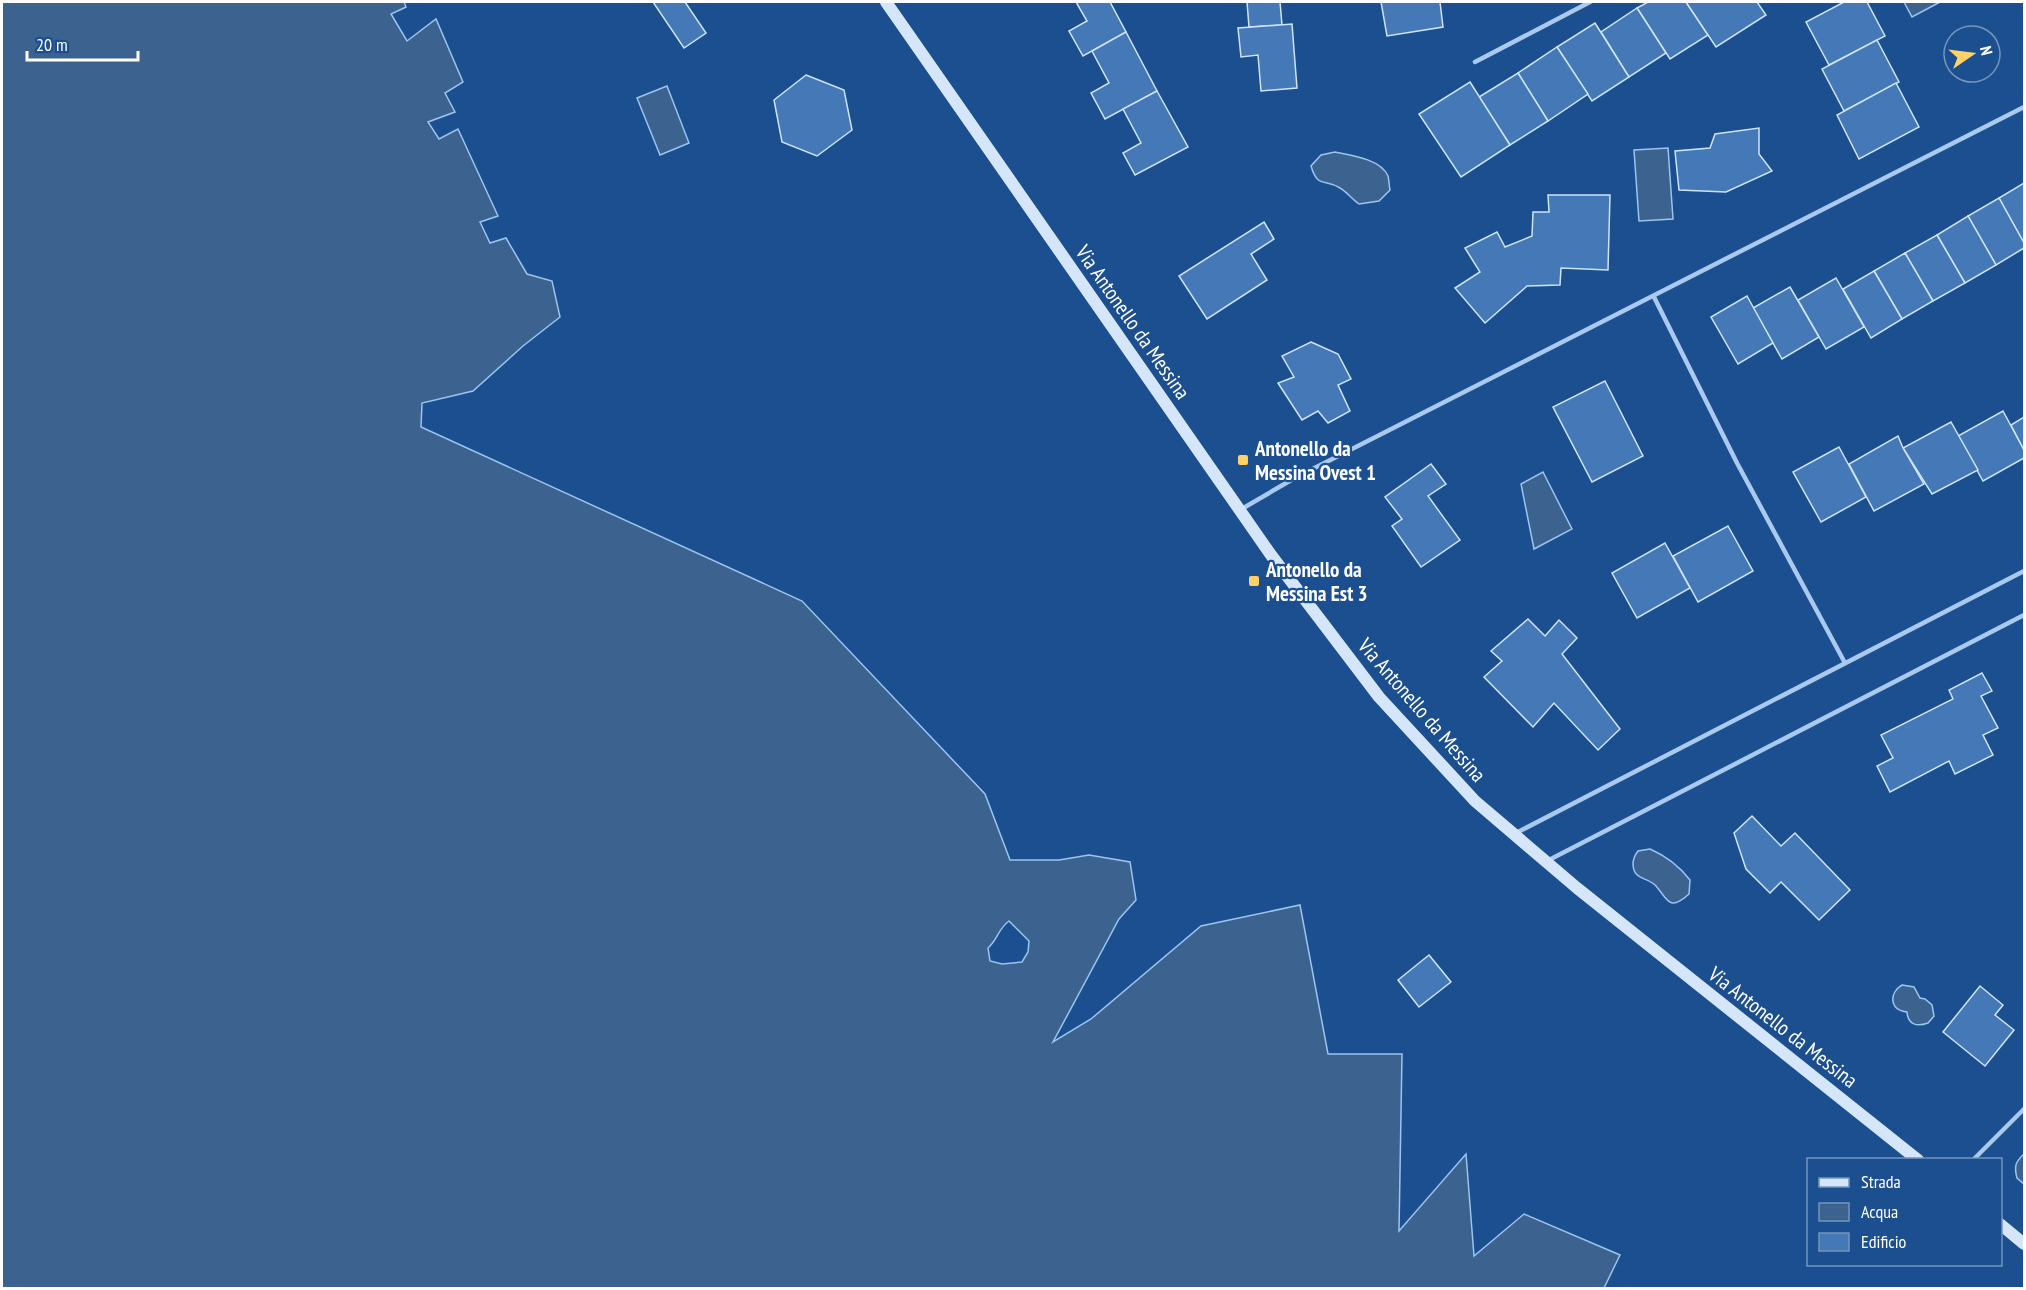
<svg xmlns="http://www.w3.org/2000/svg" width="2026" height="1290" viewBox="0 0 2026 1290" font-family="'PT Sans Narrow',sans-serif">
	<style>
		.water { fill: #3c6290; stroke: #9cc4f0; stroke-width: 1.5; fill-rule: evenodd }
		.building { fill: #4478b7; stroke: #cfe3fa; stroke-width: 1.5 }
		.lines { fill: none; stroke-linecap: round; stroke-linejoin: round }
		.lane { stroke: #a9c9ee; stroke-width: 4.5 }
		.secondary { stroke: #d6e6fa; stroke-width: 12 }
		.poi-dot { fill: #ffd166; stroke: #1b4f8f; stroke-width: 2 }
		.labels { text-anchor: middle; dominant-baseline: central; stroke-width: 4.5; stroke-linejoin: round; paint-order: stroke }
		.street-label { font-size: 21px; fill: #fff; stroke: #1b4f8f }
		.poi-label { font-size: 21px; font-weight: bold; fill: #fff; stroke: #1b4f8f; text-anchor: start }
	</style>
	<rect width="100%" height="100%" fill="#1b4f8f"/>
	<!-- water -->
	<g class="water">
		<path d="M 2,2 L 404,2 L 406,7 L 391,14 L 407,41 L 436,19 L 463,82 L 445,93 L 455,112 L 428,122 L 439,139 L 458,129 L 498,216 L 480,222 L 490,243 L 506,238 L 527,274 L 552,281 L 560,317 L 523,346 L 473,391 L 422,403 L 421,427 L 802,601 L 985,794 L 1010,860 L 1059,860 L 1089,855 L 1130,862 L 1136,900 L 1119,919 L 1053,1042 L 1091,1019 L 1201,926 L 1300,905 L 1328,1054 L 1402,1054 L 1399,1231 L 1466,1154 L 1474,1256 L 1524,1214 L 1620,1255 L 1604,1288 L 2,1288 ZM 1009,921 L 1029,941 L 1028,952 L 1022,962 L 1002,964 L 990,961 L 988,948 C 998,939 998,929 1009,921 Z"/>
		<polygon points="1904,2 1940,2 1912,17"/>
		<polygon points="667,86 689,143 660,155 637,98"/>
		<polygon points="1668,148 1673,219 1639,221 1634,150"/>
		<path d="M 1335,152 C 1350,155 1381,159 1388,176 C 1389,179 1389,186 1390,190 L 1379,201 L 1359,204 C 1353,200 1347,192 1340,188 C 1324,178 1318,189 1311,166 L 1321,155 Z"/>
		<polygon points="1543,472 1572,529 1534,549 1521,484"/>
		<path d="M 1650,849 C 1666,856 1680,867 1690,880 L 1689,894 C 1669,912 1668,900 1656,886 C 1648,877 1633,880 1633,864 C 1633,858 1635,855 1638,851 Z"/>
		<path d="M 1902,985 L 1914,987 L 1920,998 L 1925,999 L 1932,1005 L 1934,1016 L 1928,1023 C 1917,1027 1908,1025 1907,1012 C 1889,1010 1889,993 1902,985 Z"/>
		<path d="M 2024,1154 L 2024,1184 L 2017,1178 C 2014,1167 2015,1162 2024,1154 Z"/>
	</g>
	<!-- building -->
	<g class="building">
		<polygon points="653,2 685,2 706,33 684,48"/>
		<polygon points="1076,2 1110,2 1126,32 1083,56 1069,31 1087,21"/>
		<polygon points="1247,2 1280,2 1282,25 1249,27"/>
		<polygon points="1381,2 1440,2 1443,27 1387,36"/>
		<polygon points="1648,2 1686,2 1708,35 1670,59 1637,8"/>
		<polygon points="1686,2 1757,2 1766,15 1716,47"/>
		<polygon points="1844,2 1867,2 1885,36 1829,65 1806,22"/>
		<polygon points="1637,8 1666,53 1629,77 1601,32"/>
		<polygon points="1595,23 1629,77 1592,101 1557,47"/>
		<polygon points="1292,24 1297,88 1261,91 1258,55 1241,57 1238,28"/>
		<polygon points="1126,32 1157,91 1105,119 1091,93 1109,83 1092,51"/>
		<polygon points="1877,40 1899,82 1844,111 1822,69"/>
		<polygon points="1557,47 1588,94 1548,121 1518,73"/>
		<polygon points="1518,73 1548,121 1510,145 1479,97"/>
		<polygon points="806,75 844,90 852,130 817,156 782,142 774,100"/>
		<polygon points="1470,82 1510,145 1461,177 1419,114"/>
		<polygon points="1896,83 1919,127 1859,159 1837,115"/>
		<polygon points="1157,91 1188,147 1135,175 1123,153 1141,143 1123,109"/>
		<polygon points="1759,128 1759,154 1772,171 1726,192 1679,190 1675,151 1710,148 1715,134"/>
		<polygon points="2024,183 2024,243 1999,198"/>
		<polygon points="1548,195 1610,195 1608,270 1561,268 1560,285 1527,286 1485,323 1455,288 1480,272 1465,248 1497,232 1505,247 1532,236 1533,212 1549,212"/>
		<polygon points="1999,198 2024,243 2024,248 1996,265 1968,216"/>
		<polygon points="1968,216 1996,265 1965,283 1937,235"/>
		<polygon points="1264,222 1274,239 1251,254 1267,280 1207,319 1179,276"/>
		<polygon points="1937,235 1965,283 1933,301 1905,253"/>
		<polygon points="1905,253 1933,301 1902,319 1874,271"/>
		<polygon points="1874,271 1902,319 1871,338 1843,289"/>
		<polygon points="1836,278 1864,327 1826,349 1798,300"/>
		<polygon points="1790,287 1819,337 1782,359 1753,308"/>
		<polygon points="1747,296 1773,343 1738,364 1711,317"/>
		<polygon points="1311,342 1338,354 1351,379 1338,385 1350,411 1328,423 1318,411 1302,420 1278,383 1294,377 1282,356"/>
		<polygon points="1605,381 1643,456 1592,482 1553,407"/>
		<polygon points="2003,411 2024,450 2024,458 1983,481 1958,436"/>
		<polygon points="2024,417 2024,450 2011,425"/>
		<polygon points="1951,422 1978,470 1932,494 1903,448"/>
		<polygon points="1898,436 1903,448 1924,484 1874,511 1849,464"/>
		<polygon points="1839,447 1866,497 1821,522 1793,472"/>
		<polygon points="1431,464 1446,484 1428,496 1460,540 1421,567 1392,526 1402,519 1385,497"/>
		<polygon points="1728,526 1753,571 1698,602 1673,556"/>
		<polygon points="1665,543 1690,588 1637,618 1612,573"/>
		<polygon points="1528,619 1545,636 1559,620 1577,638 1562,654 1620,729 1598,750 1554,703 1533,727 1484,677 1502,661 1491,651"/>
		<polygon points="1982,673 1992,691 1981,696 1998,728 1983,735 1993,755 1955,774 1949,761 1890,792 1877,766 1893,758 1881,735 1953,699 1949,690"/>
		<polygon points="1752,816 1781,846 1795,833 1850,890 1819,920 1781,882 1770,893 1746,869 1734,833"/>
		<polygon points="1429,955 1451,982 1419,1007 1398,980"/>
		<polygon points="1980,986 2003,1005 1995,1015 2014,1030 1985,1066 1943,1032"/>
	</g>
	<g class="lines">
		<!-- lane -->
		<g class="lane">
			<polyline points="1475,62 1590,2"/>
			<polyline points="1654,297 1737,463 1845,663"/>
			<polyline points="1240,510 1293,479 2024,107"/>
			<polyline points="1516,833 2024,571"/>
			<polyline points="1547,861 2024,615"/>
			<polyline points="1973,1160 2024,1109"/>
		</g>
		<!-- secondary -->
		<g class="secondary">
			<polyline points="886,2 1271,555 1379,697 1475,801 1577,888 1918,1160"/>
			<polyline points="2000,1224 2024,1244"/>
		</g>
	</g>
	<!-- markers -->
	<g class="poi-dot">
		<rect x="1237" y="454" width="12" height="12" rx="3"/>
		<rect x="1248" y="575" width="12" height="12" rx="3"/>
	</g>
	<g class="labels">
		<!-- street labels -->
		<g class="street-label">
			<text transform="translate(1133 322) rotate(55)">Via Antonello da Messina</text>
			<text transform="translate(1422 710) rotate(49)">Via Antonello da Messina</text>
			<text transform="translate(1783 1027) rotate(38)">Via Antonello da Messina</text>
		</g>
		<!-- poi labels -->
		<g class="poi-label">
			<text x="1255" y="448">Antonello da<tspan x="1255" dy="24">Messina Ovest 1</tspan></text>
			<text x="1266" y="569">Antonello da<tspan x="1266" dy="24">Messina Est 3</tspan></text>
		</g>
	</g>
	<!-- border -->
	<rect width="2026" height="1290" fill="none" stroke="#ffffff" stroke-width="6"/>
	<!-- legend -->
	<rect x="1807" y="1158" width="195" height="108" fill="#1b4f8f" stroke="#7695bc" stroke-width="1.5"/>
	<rect x="1819" y="1178" width="30" height="9" fill="#d6e6fa" stroke="#7695bc" stroke-width="1.5"/>
	<text x="1861" y="1188" font-size="18" fill="#ffffff">Strada</text>
	<rect x="1819" y="1203" width="30" height="18" fill="#3c6290" stroke="#7695bc" stroke-width="1.5"/>
	<text x="1861" y="1218" font-size="18" fill="#ffffff">Acqua</text>
	<rect x="1819" y="1233" width="30" height="18" fill="#4478b7" stroke="#7695bc" stroke-width="1.5"/>
	<text x="1861" y="1248" font-size="18" fill="#ffffff">Edificio</text>
	<!-- north arrow -->
	<g transform="translate(1972 54) rotate(76)"><circle r="28" fill="#1b4f8f" stroke="#7695bc" stroke-width="1.5"/>
	<path d="M0-4.5L10 22L0 15L-10 22Z" fill="#ffd166"/>
	<text y="-9" font-size="16" font-weight="bold" text-anchor="middle" fill="#ffffff">N</text>
	</g>
	<!-- scale -->
	<path d="M27 51v9h111v-9" fill="none" stroke="#ffffff" stroke-width="3"/>
	<text x="36" y="51" font-size="18" fill="#ffffff" stroke="#1b4f8f" stroke-width="4.5" paint-order="stroke">20 m</text>
</svg>
